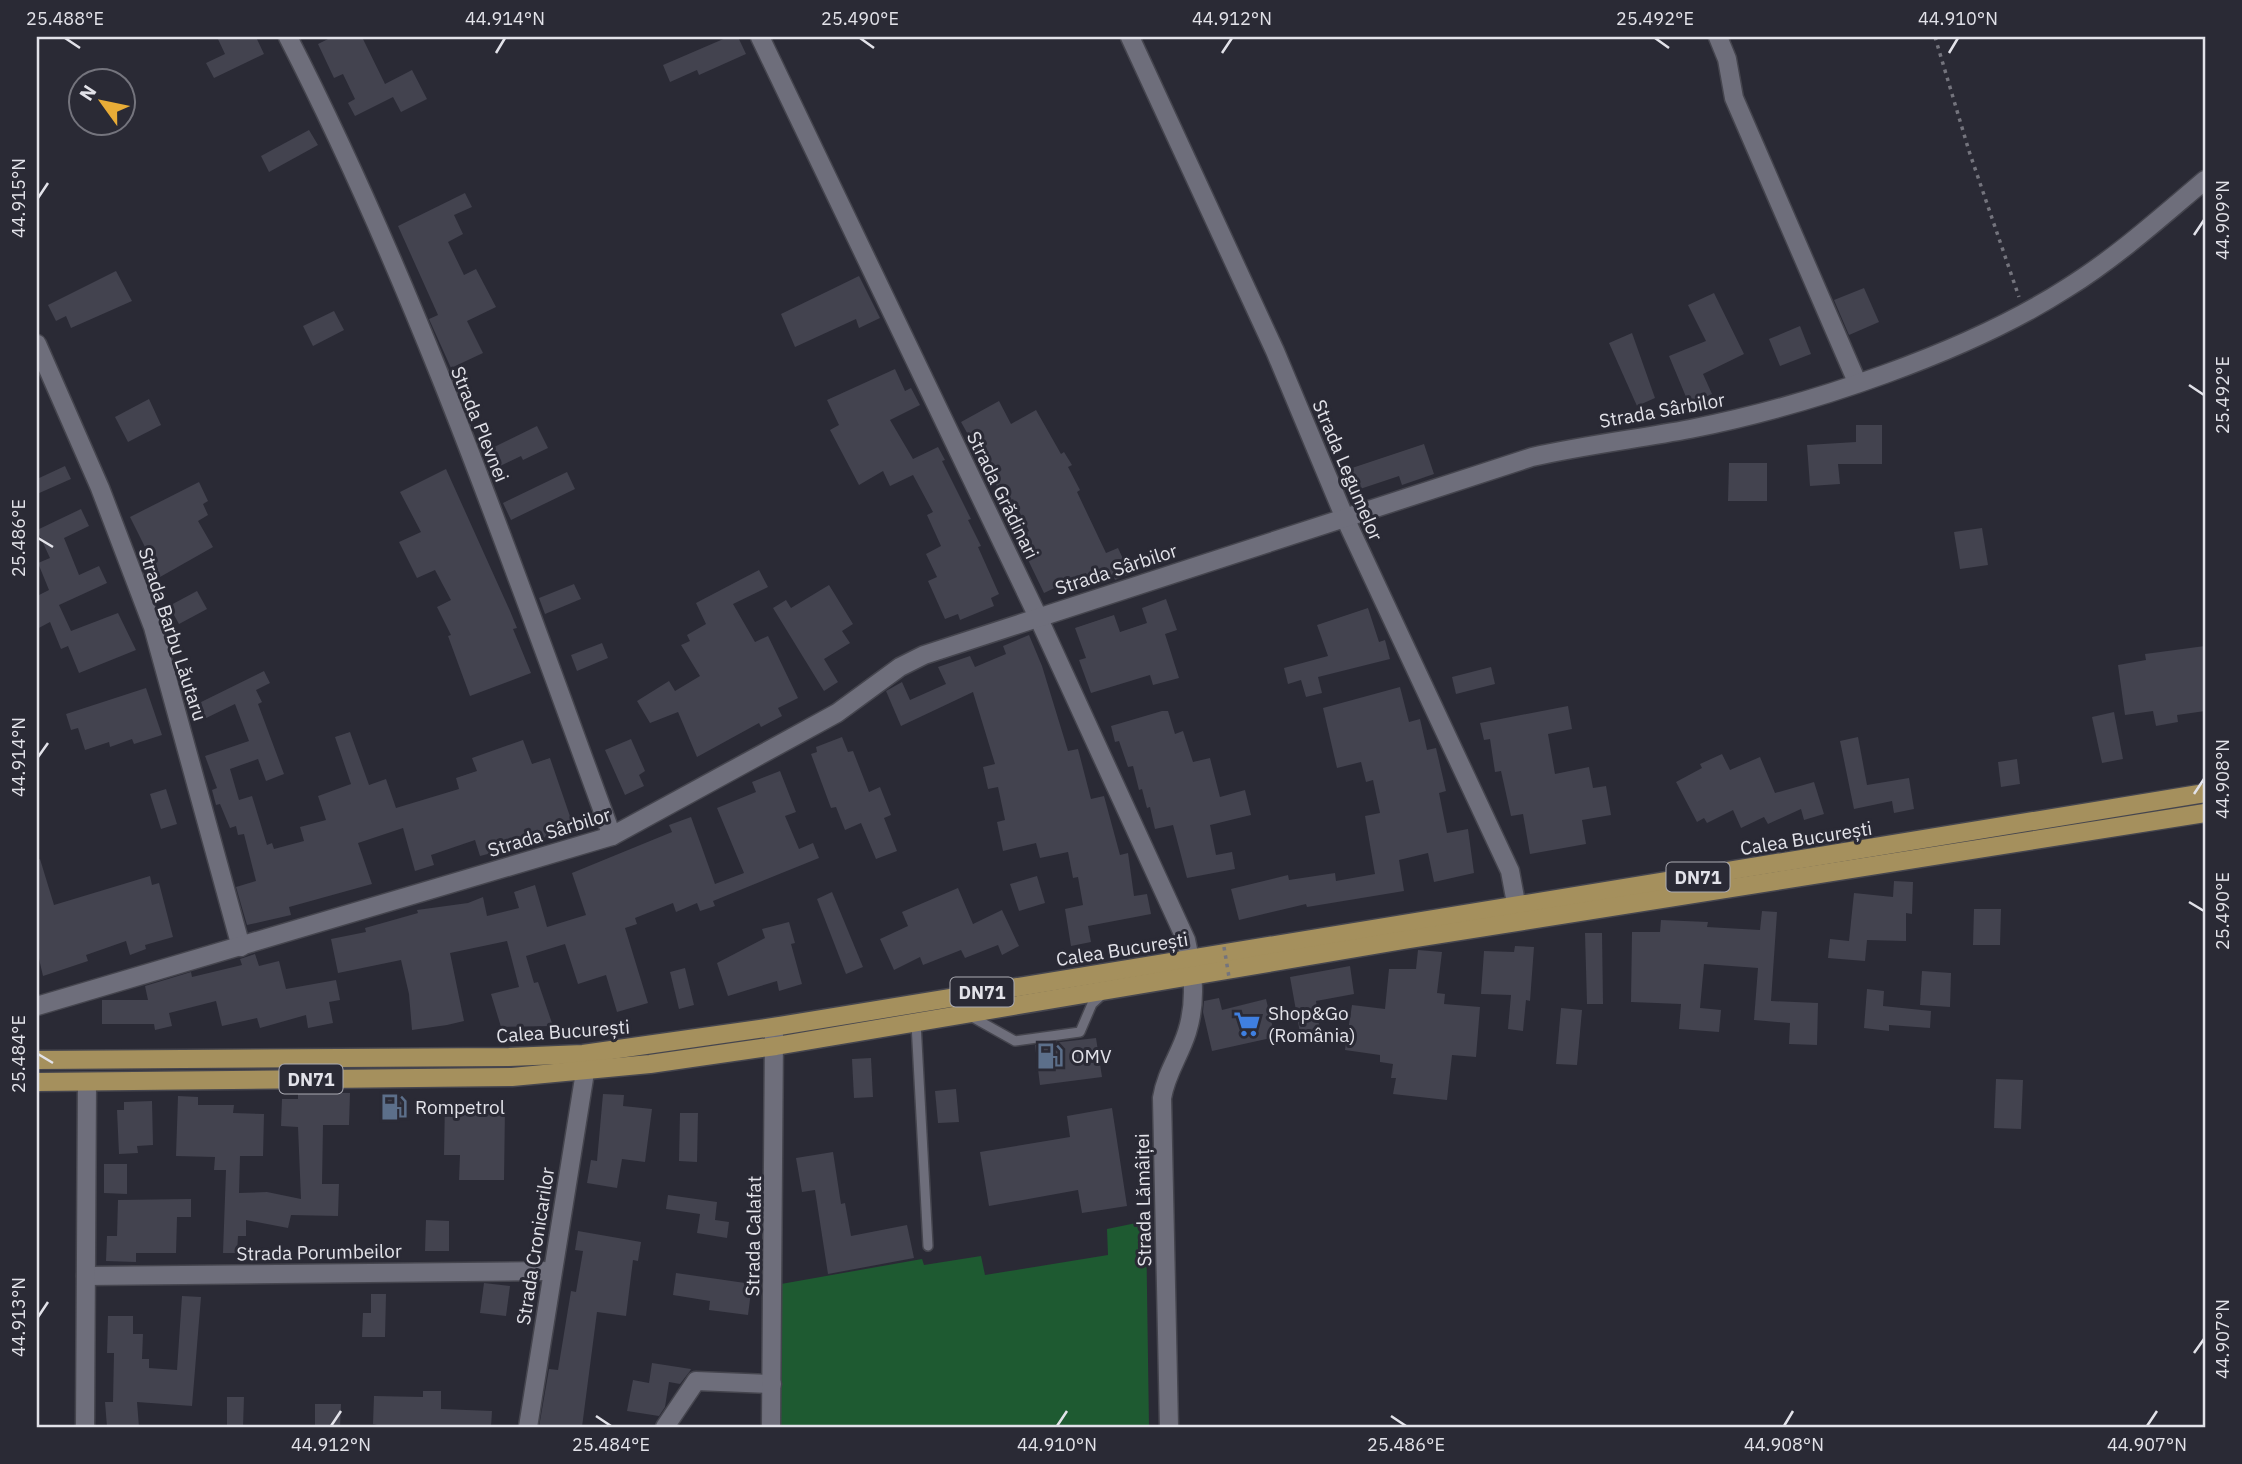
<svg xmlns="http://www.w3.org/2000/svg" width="2242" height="1464" viewBox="0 0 2242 1464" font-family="'IBM Plex Sans',sans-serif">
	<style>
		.green { fill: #1e5a31 }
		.building { fill: #43434f }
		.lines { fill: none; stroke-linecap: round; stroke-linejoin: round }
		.service-casing { stroke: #45454e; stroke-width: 12 }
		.minor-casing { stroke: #45454e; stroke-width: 21 }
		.primary-casing { stroke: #45454e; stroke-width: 21 }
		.path { stroke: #74747d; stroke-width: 3.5; stroke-dasharray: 3.5 5; stroke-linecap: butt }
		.service { stroke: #6e6e7b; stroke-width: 9 }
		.minor { stroke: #6e6e7b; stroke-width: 18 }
		.primary { stroke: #a5905d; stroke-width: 18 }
		.path-bridge { stroke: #74747d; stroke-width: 3.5; stroke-dasharray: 3.5 5; stroke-linecap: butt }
		.ticks { fill: none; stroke: #e2e2e9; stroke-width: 2.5 }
		.labels { text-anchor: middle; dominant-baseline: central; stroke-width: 6; stroke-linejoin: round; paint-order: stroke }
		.shield { fill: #2a2a35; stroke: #ababb3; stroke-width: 2 }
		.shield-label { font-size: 18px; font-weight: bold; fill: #e2e2e9 }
		.street-label { font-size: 19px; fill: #e2e2e9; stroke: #2a2a35 }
		.poi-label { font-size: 19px; fill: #e2e2e9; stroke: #2a2a35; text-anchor: start }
		.neatline { fill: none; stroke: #e2e2e9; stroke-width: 2.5 }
		.ticks-label { font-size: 18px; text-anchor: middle; fill: #e2e2e9 }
	</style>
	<rect width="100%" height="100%" fill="#2a2a35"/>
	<!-- green -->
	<polygon class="green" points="1146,1221 1149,1427 779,1427 781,1284 922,1259 924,1265 981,1256 985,1275 1108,1255 1107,1229"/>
	<!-- building -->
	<g class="building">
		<polygon points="217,37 256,37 264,54 214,78 206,63 225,54"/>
		<polygon points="332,37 362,37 385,84 412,70 427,99 401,112 393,97 355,116 348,103 355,99 343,74 334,78 318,44"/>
		<polygon points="728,37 738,37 746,54 699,75 697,70 670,82 663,65"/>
		<polygon points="309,130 318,145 269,172 261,156"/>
		<polygon points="465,193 472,207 454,215 463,234 448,242 464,275 476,269 496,307 467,321 483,353 451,368 429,319 438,315 398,226"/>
		<polygon points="116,271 132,301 71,328 66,316 56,321 48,305"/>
		<polygon points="859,276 880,318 859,328 856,319 795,347 781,314"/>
		<polygon points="1864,288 1879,322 1849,335 1834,300"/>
		<polygon points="1714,293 1744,354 1703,374 1712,394 1689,404 1669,356 1706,341 1688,305"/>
		<polygon points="334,311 344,330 313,346 303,326"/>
		<polygon points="1800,326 1811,354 1780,366 1769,339"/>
		<polygon points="1632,333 1655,398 1637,406 1609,343"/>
		<polygon points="895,369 905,391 911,388 920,405 890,420 913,459 938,447 945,460 942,461 971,519 968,520 981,546 978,547 999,594 991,598 994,606 960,620 958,614 945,619 928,581 937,577 926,554 941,546 927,515 933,512 913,475 890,486 883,471 859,485 830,430 839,425 827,400"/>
		<polygon points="149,399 161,425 128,442 115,417"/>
		<polygon points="999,401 1011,424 1036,410 1061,454 1064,452 1072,465 1068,467 1080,490 1077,492 1106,553 1118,548 1130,574 1115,580 1113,575 1092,585 1086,573 1044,593 1017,537 1029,531 1013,499 1001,506 994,493 999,490 961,422"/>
		<polygon points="1856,425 1882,425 1882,464 1838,464 1840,484 1810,486 1807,445 1856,442"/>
		<polygon points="537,426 548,448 523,460 521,456 498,467 490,449"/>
		<polygon points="1424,444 1434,474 1402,485 1399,476 1354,491 1346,470"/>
		<polygon points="1729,463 1767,463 1767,501 1728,501"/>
		<polygon points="65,466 71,479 37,494 37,479"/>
		<polygon points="446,469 510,611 517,628 513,629 531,673 470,696 448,636 451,635 437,607 451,600 435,570 417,578 399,542 421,532 400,492"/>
		<polygon points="567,472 575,489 511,520 503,503"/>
		<polygon points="199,482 208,501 203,504 208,515 198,521 213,547 160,577 130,517"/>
		<polygon points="81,509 89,526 64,538 79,575 99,566 107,583 59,605 71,631 118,613 136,650 79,673 68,646 61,649 50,622 37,629 37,596 49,590 38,563 50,558 37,530"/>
		<polygon points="1982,528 1988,565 1960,569 1954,532"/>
		<polygon points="759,570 768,587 733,604 755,642 768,636 798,698 778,708 782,716 761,727 759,723 697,757 678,712 650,723 637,701 669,681 675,691 700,676 681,645 690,641 687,635 706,624 696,603"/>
		<polygon points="574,584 581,599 545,614 539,598"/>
		<polygon points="829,585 853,624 842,631 850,643 824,659 838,682 824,691 773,608 786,600 791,608"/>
		<polygon points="197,591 207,609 179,624 169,606"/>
		<polygon points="1166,599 1177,630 1165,634 1179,678 1153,685 1150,675 1091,693 1079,660 1086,658 1075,628 1114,615 1120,632 1147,623 1142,608"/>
		<polygon points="1368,608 1379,642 1385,640 1390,659 1318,677 1322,693 1306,697 1301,680 1288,684 1284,668 1328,656 1317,625"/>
		<polygon points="1029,635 1042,666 1068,751 1078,749 1091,799 1104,796 1120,855 1128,853 1134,896 1147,894 1151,914 1088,926 1091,942 1071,946 1065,909 1083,905 1078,877 1073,878 1068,852 1040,858 1036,843 1003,851 997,822 1005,820 998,787 988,789 983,767 995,764 973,692 901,726 886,691 902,682 910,700 946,684 938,667 970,656 975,667 1006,654 1003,646"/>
		<polygon points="602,643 608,658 577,671 571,655"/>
		<polygon points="2205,646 2205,711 2177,715 2178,722 2156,726 2153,711 2125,715 2118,665 2146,660 2145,654"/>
		<polygon points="1491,667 1495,684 1456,694 1452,677"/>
		<polygon points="264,671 270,683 256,690 262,702 258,704 284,774 266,781 258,759 230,769 239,800 252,796 267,845 272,843 274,849 304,841 300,827 326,820 318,796 351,784 335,737 350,732 369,785 386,779 396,808 459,789 456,778 477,771 472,758 523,740 532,764 550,758 574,828 535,842 480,856 475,840 431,855 434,865 415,871 403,828 358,843 372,884 289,907 291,915 247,925 236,887 256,881 244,834 238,835 236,826 230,828 220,804 216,805 212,790 217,788 205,756 249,741 235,704 200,721 193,706"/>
		<polygon points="1400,687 1409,722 1420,719 1427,750 1436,748 1446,791 1439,793 1447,833 1468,829 1474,873 1434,882 1428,853 1399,860 1404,891 1307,907 1306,904 1239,920 1231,889 1288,875 1289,880 1335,873 1336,881 1375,874 1365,816 1380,813 1373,780 1366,782 1361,762 1337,768 1323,708"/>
		<polygon points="146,688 162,735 134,744 132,739 110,747 109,742 85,750 78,728 71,730 66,714"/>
		<polygon points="1568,706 1572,729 1548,734 1555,774 1589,767 1593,788 1606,786 1611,815 1582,820 1586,844 1530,854 1523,814 1511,816 1501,771 1495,772 1490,739 1484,740 1480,723"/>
		<polygon points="1162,711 1168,711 1175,734 1183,731 1193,762 1210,758 1220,797 1245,790 1251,815 1210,825 1216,855 1232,852 1235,869 1187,878 1173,825 1155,829 1150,807 1147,808 1142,789 1139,790 1133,766 1128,767 1119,741 1115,742 1111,726"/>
		<polygon points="2114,712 2123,759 2102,763 2092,717"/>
		<polygon points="842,737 848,752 853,751 869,792 880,787 891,815 884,818 897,851 876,859 861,823 845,830 836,807 831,808 811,754 817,752 816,747"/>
		<polygon points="1858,737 1867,785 1909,778 1914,809 1894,813 1892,801 1854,809 1840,741"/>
		<polygon points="631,739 645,771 639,775 644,786 625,795 605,750"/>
		<polygon points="1722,754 1730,770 1760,757 1775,793 1814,782 1824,814 1804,820 1801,809 1768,824 1764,817 1741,828 1733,810 1707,823 1704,818 1697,822 1676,782 1702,768 1700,764"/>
		<polygon points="2017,759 2020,784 2001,787 1998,762"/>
		<polygon points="780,771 796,812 785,816 799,849 813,843 819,858 713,901 715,906 700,911 697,903 676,912 673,903 635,918 637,924 625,928 648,1003 617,1012 606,975 578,984 565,944 526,956 534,983 538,982 553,1026 501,1027 491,994 519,987 507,941 450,953 464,1021 447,1025 412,1030 409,994 401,960 338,973 331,939 366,932 365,928 418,913 417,910 468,903 483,897 487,916 519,908 514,892 535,885 547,927 586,915 572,873 672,832 669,825 691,817 715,884 744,873 717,808 756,792 752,782"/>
		<polygon points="166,789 177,824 161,829 150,794"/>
		<polygon points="40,859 54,905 150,876 152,885 159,883 173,937 145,945 146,949 130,955 126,941 86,955 88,961 43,976 37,950 37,860"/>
		<polygon points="1037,876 1045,903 1019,911 1010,884"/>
		<polygon points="1894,881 1913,882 1912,914 1906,913 1906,941 1867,940 1865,961 1828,958 1830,939 1849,941 1854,893 1893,897"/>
		<polygon points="958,888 973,924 1002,910 1019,946 1002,955 998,945 965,958 961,950 923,965 920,957 894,970 880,939 908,926 902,912"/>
		<polygon points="832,892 863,967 846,974 817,899"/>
		<polygon points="1974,909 2001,909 2000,945 1973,945"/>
		<polygon points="1762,911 1777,912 1771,1001 1818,1003 1817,1045 1789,1044 1790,1023 1754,1020 1758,968 1704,964 1700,1008 1721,1010 1719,1032 1679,1029 1681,1004 1631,1002 1632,932 1660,932 1661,920 1708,922 1707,927 1760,930"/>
		<polygon points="789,922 795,943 791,944 802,984 779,991 777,981 728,996 717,963 765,938 762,929"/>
		<polygon points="1585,933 1602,933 1603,1004 1587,1004"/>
		<polygon points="1515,946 1534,947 1530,1001 1526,1000 1523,1031 1508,1029 1511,995 1481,994 1484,951 1514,952"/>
		<polygon points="1418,950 1442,952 1437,993 1445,994 1444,1004 1480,1007 1476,1057 1452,1055 1447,1100 1393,1094 1396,1078 1391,1078 1393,1064 1380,1062 1380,1055 1345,1050 1352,1005 1385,1009 1389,969 1416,969"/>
		<polygon points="255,954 259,966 279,961 286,989 336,980 340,1000 329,1002 333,1023 308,1028 306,1015 260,1028 257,1018 222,1026 216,1001 169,1013 172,1026 155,1030 154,1024 102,1024 102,1000 148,1000 145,986 191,972 192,977 242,965 240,959"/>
		<polygon points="1350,966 1354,994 1316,1001 1321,1041 1302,1044 1290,977"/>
		<polygon points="685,968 694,1005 679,1009 670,972"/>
		<polygon points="1922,971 1951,973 1950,1007 1920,1005"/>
		<polygon points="1867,989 1884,991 1883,1006 1931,1011 1930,1028 1889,1025 1889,1031 1864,1028"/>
		<polygon points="1219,998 1222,1010 1266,999 1275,1037 1212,1051 1203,1012 1204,1001"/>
		<polygon points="1561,1008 1582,1010 1577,1065 1556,1064"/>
		<polygon points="1096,1038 1102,1077 1040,1085 1035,1045"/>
		<polygon points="871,1058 873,1097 854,1098 852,1059"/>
		<polygon points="1996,1079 2023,1080 2021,1129 1994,1128"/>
		<polygon points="956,1089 959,1122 938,1123 935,1091"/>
		<polygon points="298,1092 350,1093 349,1125 323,1125 322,1184 339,1184 338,1216 291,1215 288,1228 246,1220 246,1236 238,1236 237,1253 223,1253 226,1170 214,1170 215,1157 176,1156 178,1096 198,1097 198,1105 234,1105 233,1113 264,1114 263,1156 240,1156 239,1193 267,1192 301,1199 298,1127 281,1126 282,1099 298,1099"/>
		<polygon points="603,1094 624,1095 623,1106 652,1109 645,1162 622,1159 617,1188 587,1183 591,1160 597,1161"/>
		<polygon points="404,1098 404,1115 383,1115 382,1099"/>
		<polygon points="152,1101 153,1145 137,1146 138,1153 119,1154 117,1110 124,1110 124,1102"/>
		<polygon points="445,1102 479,1104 479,1108 505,1107 504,1180 459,1180 460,1155 444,1155"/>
		<polygon points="1112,1108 1127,1206 1082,1213 1078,1190 989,1206 980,1152 1070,1137 1067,1116"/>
		<polygon points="680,1113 698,1113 697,1162 679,1161"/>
		<polygon points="833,1152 841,1204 845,1203 851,1236 907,1225 914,1258 828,1274 815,1190 802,1192 796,1158"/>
		<polygon points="104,1164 127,1164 127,1194 104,1193"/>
		<polygon points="668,1195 717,1202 715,1220 729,1222 727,1238 697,1233 700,1214 666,1209"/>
		<polygon points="191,1199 191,1217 177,1217 176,1253 136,1253 136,1262 106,1261 107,1236 117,1236 118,1200"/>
		<polygon points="426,1220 449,1221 449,1251 425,1251"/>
		<polygon points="578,1231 641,1242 638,1261 633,1260 626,1316 597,1312 582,1427 539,1427 549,1369 558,1370 571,1291 576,1292 583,1251 575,1250"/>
		<polygon points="676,1273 752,1284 748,1315 709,1310 710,1301 673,1295"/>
		<polygon points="484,1283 510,1286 506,1316 480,1313"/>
		<polygon points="371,1294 386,1294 385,1337 362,1337 363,1313 371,1313"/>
		<polygon points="182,1296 201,1297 192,1406 137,1402 139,1427 107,1427 105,1402 113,1402 114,1353 107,1353 108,1316 133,1316 133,1334 143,1334 142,1359 149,1359 149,1368 177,1370"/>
		<polygon points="652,1363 691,1369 690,1371 680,1384 669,1382 665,1407 659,1416 627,1411 633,1380 649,1383"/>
		<polygon points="423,1391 441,1391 441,1409 492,1411 491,1427 386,1427 373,1424 374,1396 423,1397"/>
		<polygon points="227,1397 244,1397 243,1427 227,1427"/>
		<polygon points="315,1404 341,1404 340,1427 315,1427"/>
	</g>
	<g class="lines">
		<!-- service casing -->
		<g class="service-casing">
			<g id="service">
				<polyline points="974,1018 1015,1041 1080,1032 1092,1004 1104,993"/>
				<polyline points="916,1023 928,1246"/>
			</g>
		</g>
		<!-- minor casing -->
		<g class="minor-casing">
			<g id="minor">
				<path d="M 288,37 C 419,293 513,567 612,836"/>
				<path d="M 760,37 L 1038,617 L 1186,940 C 1193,971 1197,1000 1187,1032 C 1180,1055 1166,1073 1162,1098 L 1169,1427"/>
				<polyline points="1130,37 1275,351 1344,516 1510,871 1519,919"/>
				<polyline points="1718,37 1727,59 1734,98 1857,382"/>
				<polyline points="37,344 100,488 153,627 241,947"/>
				<path d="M 37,1006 L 612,836 L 837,713 L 900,667 L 924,655 L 1532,457 C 1585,445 1637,439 1690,429 C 1807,406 1966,353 2067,288 C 2117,257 2161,217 2205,180"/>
				<polyline points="86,1276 551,1271"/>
				<polyline points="85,1427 87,1082"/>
				<polyline points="528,1427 585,1072"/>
				<polyline points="665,1427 696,1381 772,1384"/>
				<polyline points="771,1427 774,1032"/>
			</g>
		</g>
		<!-- primary casing -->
		<g class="primary-casing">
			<g id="primary">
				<polyline points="37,1060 509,1057 583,1054 773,1027 2205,793"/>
				<polyline points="37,1082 512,1077 650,1064 776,1046 1404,940 2205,813"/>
			</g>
		</g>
		<!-- path -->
		<polyline class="path" points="1935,37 1969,151 2019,297"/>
		<!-- service -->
		<use href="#service" class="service"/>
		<!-- minor -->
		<use href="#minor" class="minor"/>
		<!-- primary -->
		<use href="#primary" class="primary"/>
		<!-- path-bridge -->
		<polyline class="path-bridge" points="1224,947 1229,977"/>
	</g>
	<!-- ticks -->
	<path class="ticks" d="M 65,38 L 80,48M 860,38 L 874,48M 1655,38 L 1669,48M 496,53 L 505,38M 1222,53 L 1232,38M 1949,53 L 1958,38M 38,198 L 48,183M 2194,235 L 2204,220M 2189,385 L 2204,395M 38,538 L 53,547M 38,757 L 48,743M 2194,794 L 2204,779M 2189,902 L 2204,911M 38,1054 L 53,1063M 38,1317 L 48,1302M 2194,1353 L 2204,1339M 596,1416 L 611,1426M 1391,1416 L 1406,1426M 331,1426 L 341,1411M 1057,1426 L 1067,1411M 1784,1426 L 1793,1411M 2147,1426 L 2157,1411"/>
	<!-- icons -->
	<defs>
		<g id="supermarket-bare" transform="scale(2.1)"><path d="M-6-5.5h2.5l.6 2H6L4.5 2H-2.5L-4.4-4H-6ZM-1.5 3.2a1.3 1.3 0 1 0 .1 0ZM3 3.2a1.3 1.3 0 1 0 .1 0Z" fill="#3f7fe0" stroke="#2a2a35" stroke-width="2.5" paint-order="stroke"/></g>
		<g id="fuel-bare" transform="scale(2.1)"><path d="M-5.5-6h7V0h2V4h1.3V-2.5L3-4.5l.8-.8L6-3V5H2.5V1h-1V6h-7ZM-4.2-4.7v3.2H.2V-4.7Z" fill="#5c6f8a" stroke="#2a2a35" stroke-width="2.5" paint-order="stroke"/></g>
	</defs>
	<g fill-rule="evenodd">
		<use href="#supermarket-bare" x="1247" y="1024"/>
		<use href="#fuel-bare" x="1050" y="1056"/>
		<use href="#fuel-bare" x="394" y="1107"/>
	</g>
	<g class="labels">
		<!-- shield labels -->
		<g class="shield">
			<rect x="1666.5" y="862.5" width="63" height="29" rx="5"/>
			<rect x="950.5" y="977.5" width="63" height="29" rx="5"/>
			<rect x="279.5" y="1064.5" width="63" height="29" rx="5"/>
		</g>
		<g class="shield-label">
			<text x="1698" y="877">DN71</text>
			<text x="982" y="992">DN71</text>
			<text x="311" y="1079">DN71</text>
		</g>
		<!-- street labels -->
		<g class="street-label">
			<text transform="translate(1662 410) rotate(-10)">Strada Sârbilor</text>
			<text transform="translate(480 424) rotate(68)">Strada Plevnei</text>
			<text transform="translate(1348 470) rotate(67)">Strada Legumelor</text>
			<text transform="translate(1003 495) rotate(64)">Strada Grădinari</text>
			<text transform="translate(1116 569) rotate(-18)">Strada Sârbilor</text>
			<text transform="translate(173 634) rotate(72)">Strada Barbu Lăutaru</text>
			<text transform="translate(549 832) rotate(-17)">Strada Sârbilor</text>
			<text transform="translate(1806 838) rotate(-9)">Calea București</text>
			<text transform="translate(1122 949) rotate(-9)">Calea București</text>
			<text transform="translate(563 1031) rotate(-4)">Calea București</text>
			<text transform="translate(1143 1200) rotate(-91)">Strada Lămâiței</text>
			<text transform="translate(753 1236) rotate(-89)">Strada Calafat</text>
			<text transform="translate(535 1246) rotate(-81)">Strada Cronicarilor</text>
			<text transform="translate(319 1252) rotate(-1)">Strada Porumbeilor</text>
		</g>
		<!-- poi labels -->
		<g class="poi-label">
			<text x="1268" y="1013">Shop&amp;Go<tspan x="1268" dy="22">(România)</tspan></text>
			<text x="1071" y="1056">OMV</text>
			<text x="415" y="1107">Rompetrol</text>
		</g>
	</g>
	<!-- border -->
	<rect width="2242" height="1464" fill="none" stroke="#2a2a35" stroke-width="77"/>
	<!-- north arrow -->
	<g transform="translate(102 102) rotate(303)"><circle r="33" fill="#2a2a35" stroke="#74747d" stroke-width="2"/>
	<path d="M0-5L12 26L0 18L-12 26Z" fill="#e8ac37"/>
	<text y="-10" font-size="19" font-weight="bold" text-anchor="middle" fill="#e2e2e9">N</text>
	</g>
	<rect x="38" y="38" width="2166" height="1388" class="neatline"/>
	<g class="ticks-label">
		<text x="65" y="25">25.488°E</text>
		<text x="505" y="25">44.914°N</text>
		<text x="860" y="25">25.490°E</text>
		<text x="1232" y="25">44.912°N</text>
		<text x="1655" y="25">25.492°E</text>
		<text x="1958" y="25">44.910°N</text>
		<text transform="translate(19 198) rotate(-90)" y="6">44.915°N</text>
		<text transform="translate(2223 220) rotate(-90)" y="6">44.909°N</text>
		<text transform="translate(2223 395) rotate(-90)" y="6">25.492°E</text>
		<text transform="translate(19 538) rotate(-90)" y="6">25.486°E</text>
		<text transform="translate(19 757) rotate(-90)" y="6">44.914°N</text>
		<text transform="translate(2223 779) rotate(-90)" y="6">44.908°N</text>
		<text transform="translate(2223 911) rotate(-90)" y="6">25.490°E</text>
		<text transform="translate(19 1054) rotate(-90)" y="6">25.484°E</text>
		<text transform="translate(19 1317) rotate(-90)" y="6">44.913°N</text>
		<text transform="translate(2223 1339) rotate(-90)" y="6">44.907°N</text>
		<text x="331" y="1451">44.912°N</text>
		<text x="611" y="1451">25.484°E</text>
		<text x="1057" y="1451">44.910°N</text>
		<text x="1406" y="1451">25.486°E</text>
		<text x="1784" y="1451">44.908°N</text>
		<text x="2147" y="1451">44.907°N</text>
	</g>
</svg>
